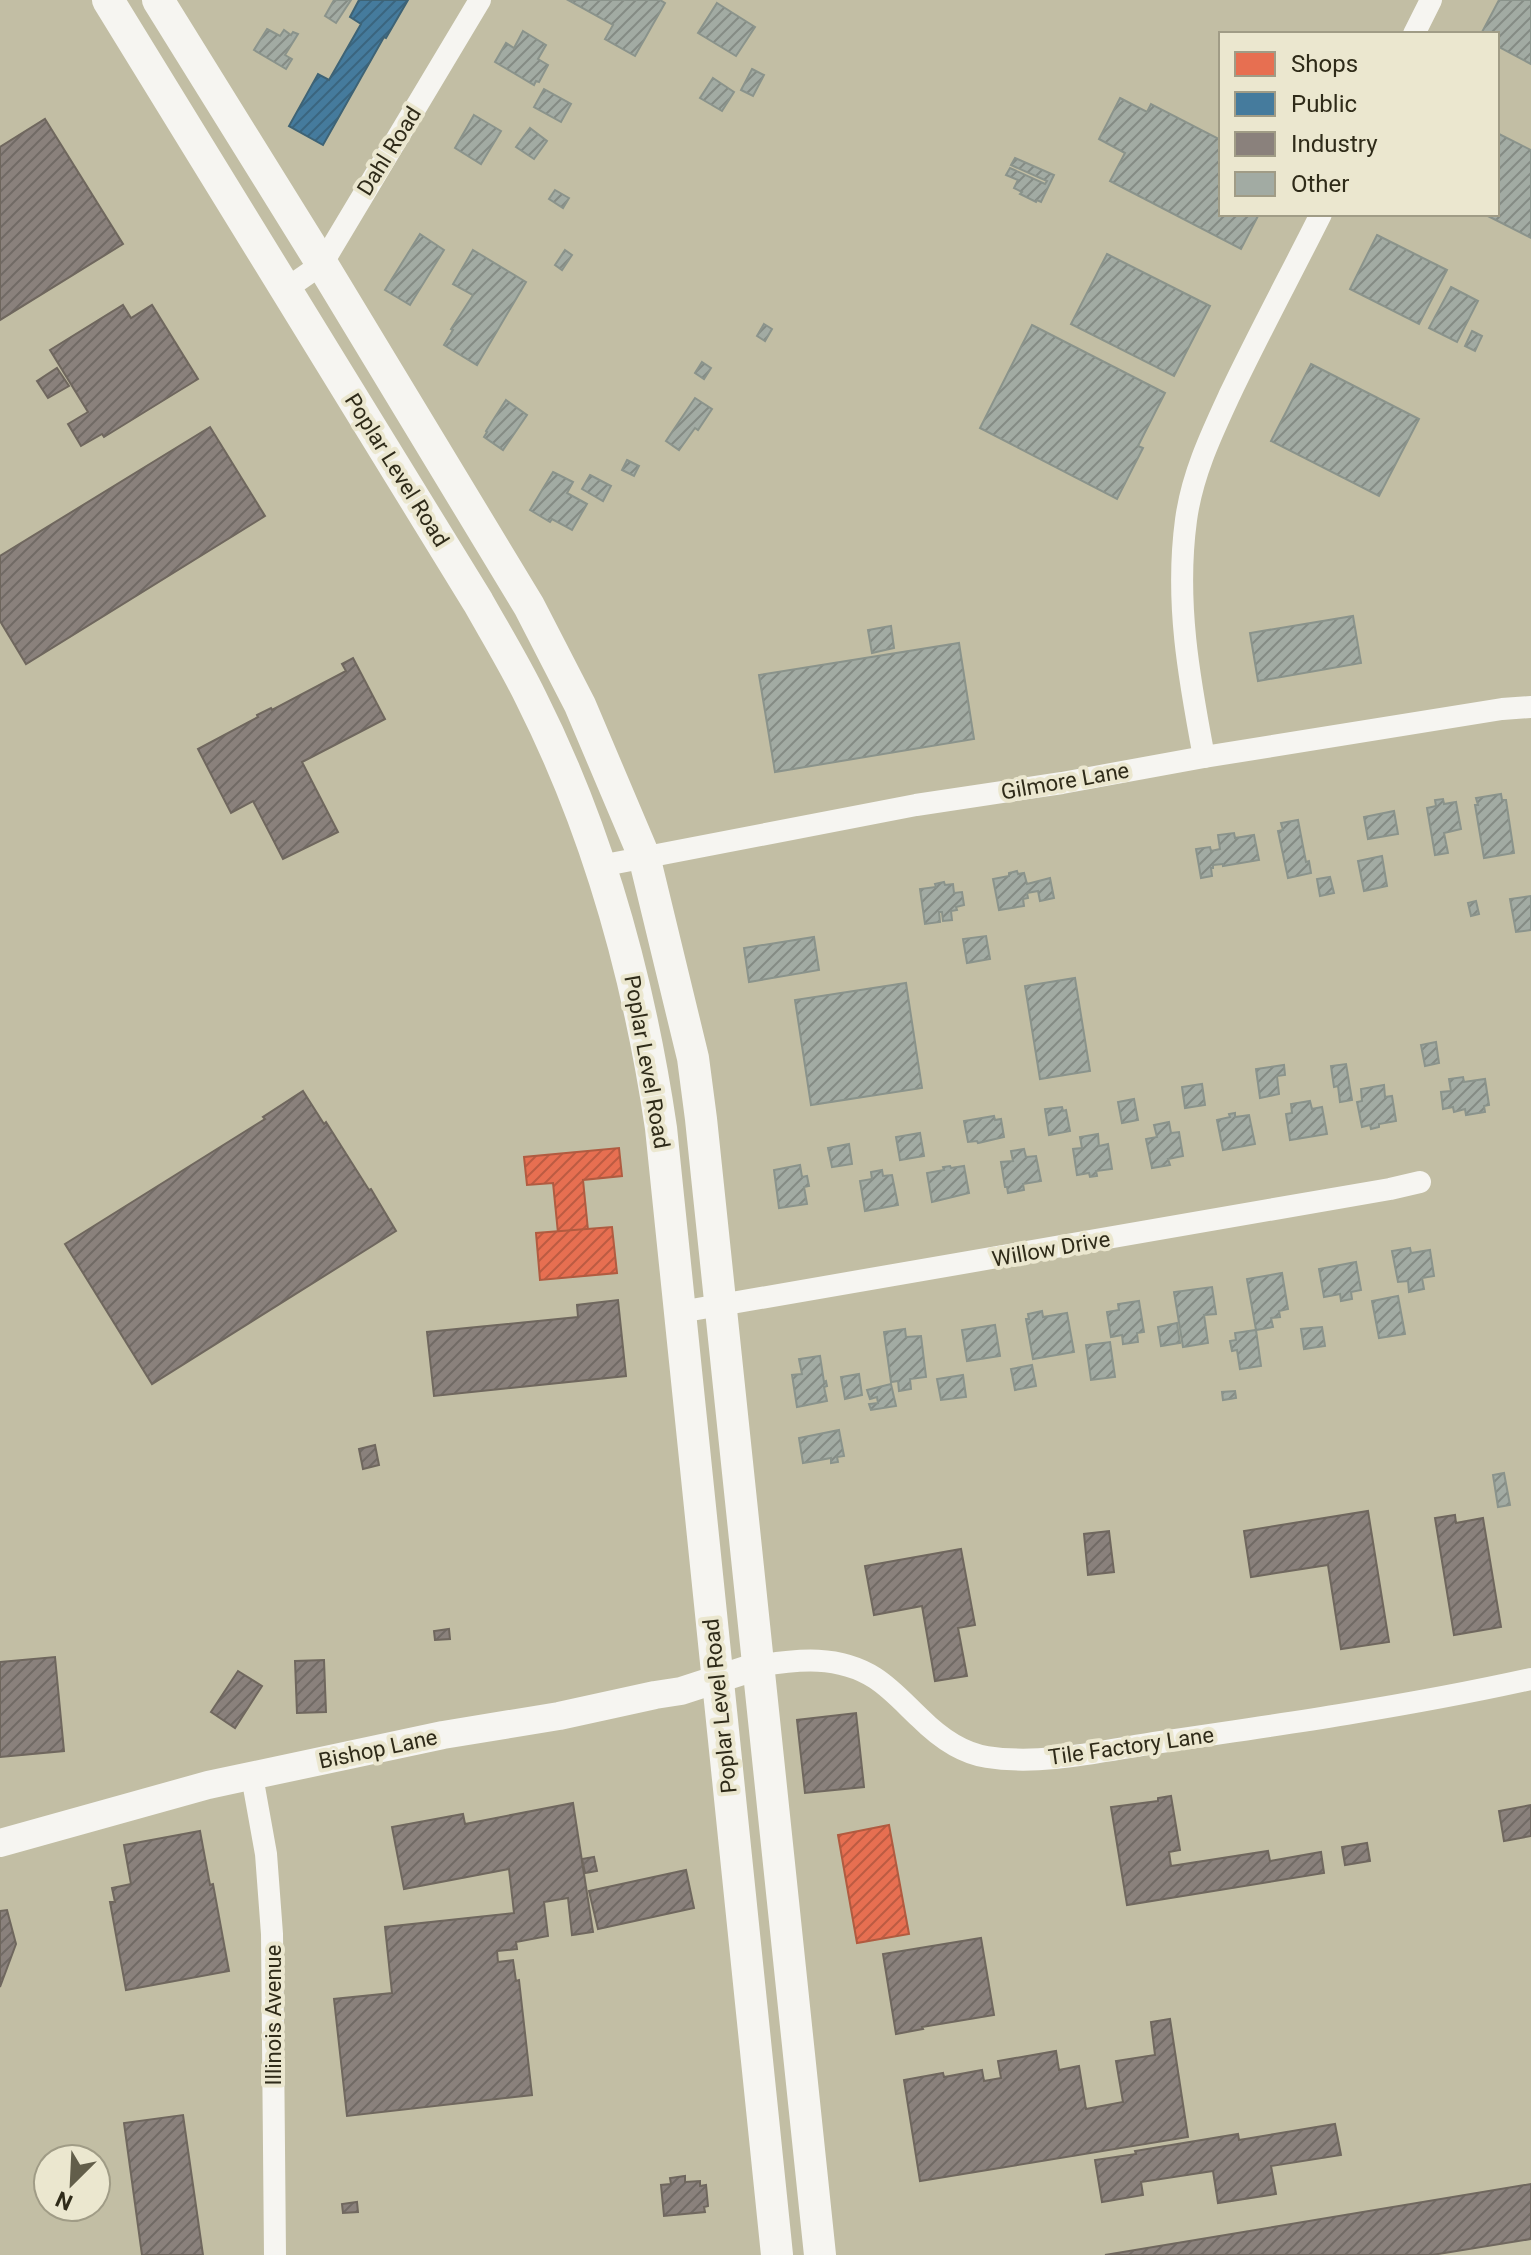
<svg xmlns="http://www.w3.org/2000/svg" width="1531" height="2255" viewBox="0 0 1531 2255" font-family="Roboto,sans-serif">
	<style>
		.shops { fill: url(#shops-hatch); stroke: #b05b40; stroke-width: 2 }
		.public { fill: url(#public-hatch); stroke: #3e6375; stroke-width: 2 }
		.industry { fill: url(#industry-hatch); stroke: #6f675e; stroke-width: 2 }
		.building { fill: url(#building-hatch); stroke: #8a938b; stroke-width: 2 }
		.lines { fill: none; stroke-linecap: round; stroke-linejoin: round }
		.minor { stroke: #f6f5f1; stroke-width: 22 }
		.tertiary { stroke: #f6f5f1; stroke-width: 28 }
		.secondary { stroke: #f6f5f1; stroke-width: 32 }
		.labels { text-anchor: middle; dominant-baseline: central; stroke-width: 8; stroke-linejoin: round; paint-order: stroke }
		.street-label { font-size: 22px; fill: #2f2b19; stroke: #ebe7cf }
	</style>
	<defs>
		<pattern id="shops-hatch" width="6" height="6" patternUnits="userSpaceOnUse" patternTransform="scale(2)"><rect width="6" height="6" fill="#e76f51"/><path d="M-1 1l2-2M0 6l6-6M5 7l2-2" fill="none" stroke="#bc5b42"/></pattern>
		<pattern id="public-hatch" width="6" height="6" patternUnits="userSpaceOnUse" patternTransform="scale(2)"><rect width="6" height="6" fill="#457b9d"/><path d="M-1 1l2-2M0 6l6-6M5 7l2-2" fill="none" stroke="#3a657f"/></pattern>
		<pattern id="industry-hatch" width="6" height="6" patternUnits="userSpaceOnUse" patternTransform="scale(2)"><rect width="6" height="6" fill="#8a817c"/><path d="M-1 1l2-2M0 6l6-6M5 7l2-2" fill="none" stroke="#716a65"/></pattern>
		<pattern id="building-hatch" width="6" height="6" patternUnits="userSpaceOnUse" patternTransform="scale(2)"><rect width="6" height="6" fill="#a2aba3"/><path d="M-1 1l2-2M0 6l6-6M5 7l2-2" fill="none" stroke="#848b84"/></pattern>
	</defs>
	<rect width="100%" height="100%" fill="#c2bea4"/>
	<!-- shops -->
	<g class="shops">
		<polygon points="619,1148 622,1176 583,1180 588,1230 558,1233 553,1183 527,1185 524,1157"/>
		<polygon points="612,1227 617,1273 540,1280 536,1233"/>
		<polygon points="889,1825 909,1934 857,1943 838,1835"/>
	</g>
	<!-- public -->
	<polygon class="public" points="359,0 408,0 386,38 384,37 323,145 289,126 318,74 329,80 361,24 350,17"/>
	<!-- industry -->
	<g class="industry">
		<polygon points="45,119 123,244 0,320 0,147"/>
		<polygon points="123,305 131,318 152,305 198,379 104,437 102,434 81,446 68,424 88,412 50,350"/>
		<polygon points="57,368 69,386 48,398 37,381"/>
		<polygon points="210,427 265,516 26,664 0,621 0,556"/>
		<polygon points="353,658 385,719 302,762 338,832 283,859 253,801 231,813 198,749 258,717 257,715 271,708 272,710 346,671 342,664"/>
		<polygon points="303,1091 324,1124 326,1122 369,1190 371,1189 396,1231 152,1384 65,1244 265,1119 263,1117"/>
		<polygon points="618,1300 626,1376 434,1396 427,1332 578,1317 577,1305"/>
		<polygon points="375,1445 379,1465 363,1469 359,1449"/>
		<polygon points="1368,1511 1389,1642 1341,1649 1328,1565 1251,1577 1244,1531"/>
		<polygon points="1455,1515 1456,1523 1483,1518 1501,1627 1454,1635 1435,1518"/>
		<polygon points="1109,1531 1114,1572 1088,1575 1084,1534"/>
		<polygon points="961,1549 975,1625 958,1628 967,1676 935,1681 922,1606 874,1615 865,1566"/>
		<polygon points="449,1629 450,1639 435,1640 434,1631"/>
		<polygon points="55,1657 64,1751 0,1757 0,1662"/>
		<polygon points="324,1660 326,1712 297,1713 295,1661"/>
		<polygon points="238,1671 262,1686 235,1728 211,1712"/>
		<polygon points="856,1713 864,1787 805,1793 797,1720"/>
		<polygon points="1171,1796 1180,1850 1169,1852 1171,1866 1268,1851 1270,1861 1321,1852 1324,1873 1127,1905 1111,1807 1158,1801 1158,1798"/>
		<polygon points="573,1803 593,1932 572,1935 568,1898 544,1902 548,1936 516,1942 517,1949 497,1951 498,1962 513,1960 516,1981 519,1980 532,2095 347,2116 334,1999 392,1993 385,1927 514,1913 509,1869 404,1889 392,1827 463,1814 465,1824"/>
		<polygon points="1531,1805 1531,1836 1504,1841 1499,1811"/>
		<polygon points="200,1831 210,1885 213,1884 229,1971 126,1990 110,1902 115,1902 112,1888 131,1884 124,1845"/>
		<polygon points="1367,1843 1370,1861 1345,1865 1342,1847"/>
		<polygon points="594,1857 597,1871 585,1873 582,1859"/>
		<polygon points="686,1870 694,1908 598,1929 589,1891"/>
		<polygon points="7,1910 16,1944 0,1987 0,1911"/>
		<polygon points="981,1938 994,2015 922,2027 923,2029 896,2034 883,1954"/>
		<polygon points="1170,2019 1188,2137 920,2181 904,2080 943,2073 944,2077 982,2070 984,2081 1001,2078 998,2061 1056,2051 1059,2070 1079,2066 1086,2109 1123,2102 1116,2061 1155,2055 1151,2022"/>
		<polygon points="183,2115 203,2255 142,2255 124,2123"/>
		<polygon points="1335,2124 1341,2155 1271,2166 1276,2194 1218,2203 1213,2171 1141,2182 1143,2195 1102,2202 1095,2160 1136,2154 1135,2151 1238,2134 1239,2140"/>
		<polygon points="685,2176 685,2182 700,2181 700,2186 706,2185 708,2206 704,2207 705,2212 664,2216 661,2185 671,2184 670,2178"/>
		<polygon points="1531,2184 1531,2239 1432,2255 1105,2255"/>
		<polygon points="357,2202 358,2212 343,2213 342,2204"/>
	</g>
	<!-- building -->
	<g class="building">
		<polygon points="334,0 351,0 336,23 325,16"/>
		<polygon points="568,0 660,0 665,3 635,56 605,39 613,25"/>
		<polygon points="1499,0 1531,0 1531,64 1497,46 1497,34 1481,34"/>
		<polygon points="717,3 755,27 736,56 698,33"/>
		<polygon points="267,29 280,36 284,30 291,35 293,32 298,34 285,55 292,59 286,69 254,50"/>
		<polygon points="523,31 546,45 538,59 548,65 539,82 536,81 534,85 495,62 506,43 514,48"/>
		<polygon points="752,69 764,75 753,96 741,90"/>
		<polygon points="713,78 734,92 722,111 700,98"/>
		<polygon points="544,89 571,104 561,122 534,107"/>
		<polygon points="1120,98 1147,112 1151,104 1221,140 1221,214 1259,214 1241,249 1110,181 1125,153 1099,139"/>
		<polygon points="474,115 501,131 481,164 455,148"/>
		<polygon points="530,128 547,141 534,159 516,147"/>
		<polygon points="1497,133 1531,150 1531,238 1484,214 1497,214"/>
		<polygon points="1015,158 1054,175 1041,202 1037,200 1036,202 1020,194 1022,192 1014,188 1018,180 1006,175 1010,168 1045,184 1047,181 1011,165"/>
		<polygon points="555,190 569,198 563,208 549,199"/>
		<polygon points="420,234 444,250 410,305 385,290"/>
		<polygon points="1377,235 1447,270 1419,324 1350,289"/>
		<polygon points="473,250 526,282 477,365 444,345 453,330 451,329 473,295 453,284"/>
		<polygon points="565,250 572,255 562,270 555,265"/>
		<polygon points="1107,254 1210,306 1174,376 1071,324"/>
		<polygon points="1451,287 1478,301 1457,342 1429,328"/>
		<polygon points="764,324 772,329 765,341 757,336"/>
		<polygon points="1032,325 1165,393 1138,446 1143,448 1117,499 980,428"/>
		<polygon points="1472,331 1482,336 1475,351 1465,346"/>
		<polygon points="702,362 711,368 704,379 695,373"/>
		<polygon points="1311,364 1419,419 1379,496 1271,441"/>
		<polygon points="695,398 712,409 698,430 695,428 679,450 666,441"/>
		<polygon points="506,400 527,415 503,450 484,437 487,432 486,431"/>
		<polygon points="627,460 639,466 634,476 622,470"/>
		<polygon points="553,472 573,482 567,493 587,504 572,530 552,519 550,522 530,510"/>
		<polygon points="590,475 611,486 603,501 582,489"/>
		<polygon points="1353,616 1361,663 1258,681 1250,633"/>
		<polygon points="891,626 894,648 872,653 868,630"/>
		<polygon points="959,643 974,739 775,772 759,675"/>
		<polygon points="1501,794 1502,800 1506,800 1514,853 1484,858 1475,805 1478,805 1476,798"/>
		<polygon points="1443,799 1444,804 1456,802 1461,829 1444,833 1448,853 1435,855 1427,808 1436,806 1435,800"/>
		<polygon points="1394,811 1398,834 1368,839 1364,817"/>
		<polygon points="1298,820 1306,862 1309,861 1311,873 1288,878 1278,831 1283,830 1281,823"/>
		<polygon points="1234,833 1235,838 1254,835 1259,860 1223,866 1223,864 1213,865 1213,868 1211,868 1212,876 1201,878 1196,849 1210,847 1211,851 1220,849 1218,835"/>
		<polygon points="1382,856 1387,886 1364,891 1358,861"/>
		<polygon points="1017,871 1018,874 1024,873 1027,884 1050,878 1054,898 1040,901 1038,891 1027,893 1028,898 1023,899 1024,906 999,910 993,879 1009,876 1009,873"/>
		<polygon points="1330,877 1334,893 1320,896 1317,879"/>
		<polygon points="944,882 945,885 953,884 954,893 962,892 964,905 956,907 957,910 951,911 952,920 943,921 942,912 939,912 940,922 925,924 920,889 936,887 935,884"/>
		<polygon points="1531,896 1531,930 1516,932 1510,899"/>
		<polygon points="1476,901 1479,914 1471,916 1468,903"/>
		<polygon points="986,936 990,959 967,963 963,939"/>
		<polygon points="814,937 819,970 749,982 744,948"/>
		<polygon points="1075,978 1090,1071 1040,1079 1025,986"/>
		<polygon points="906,983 922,1088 811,1105 795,1000"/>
		<polygon points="1436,1042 1439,1063 1425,1066 1421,1045"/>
		<polygon points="1346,1064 1352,1100 1340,1102 1338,1086 1334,1087 1331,1066"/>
		<polygon points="1284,1065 1285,1075 1277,1076 1279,1094 1260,1098 1256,1069"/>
		<polygon points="1463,1077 1464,1082 1485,1079 1489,1105 1484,1106 1485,1112 1466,1115 1465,1109 1454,1112 1453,1107 1443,1109 1441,1092 1451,1091 1449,1079"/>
		<polygon points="1202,1084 1205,1105 1185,1108 1182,1087"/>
		<polygon points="1384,1085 1385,1097 1392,1096 1396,1121 1379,1124 1379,1127 1371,1129 1370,1125 1362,1127 1357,1102 1362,1101 1361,1089"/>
		<polygon points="1134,1099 1138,1120 1122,1123 1118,1102"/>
		<polygon points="1310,1101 1312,1109 1322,1107 1327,1134 1290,1140 1286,1114 1292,1113 1291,1104"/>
		<polygon points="1062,1107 1063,1111 1066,1110 1070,1131 1049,1135 1045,1109"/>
		<polygon points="1235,1113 1235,1117 1249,1115 1255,1144 1223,1150 1217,1120 1230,1117 1229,1114"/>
		<polygon points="994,1116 995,1120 1001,1119 1004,1137 978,1143 977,1141 968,1142 964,1121"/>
		<polygon points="1169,1122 1171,1133 1179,1132 1183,1156 1168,1159 1170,1165 1152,1168 1146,1139 1157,1137 1154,1125"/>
		<polygon points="920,1133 924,1156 900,1160 896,1137"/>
		<polygon points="1098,1134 1099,1146 1108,1144 1112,1169 1096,1171 1097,1176 1090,1177 1089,1173 1077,1175 1073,1149 1082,1148 1080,1137"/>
		<polygon points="849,1144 852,1164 832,1167 828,1148"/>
		<polygon points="1024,1149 1026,1157 1036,1156 1041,1181 1023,1184 1024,1190 1008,1193 1007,1187 1005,1187 1001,1162 1013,1161 1011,1151"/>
		<polygon points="800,1165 802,1177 807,1176 809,1186 804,1187 807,1204 779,1208 774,1170"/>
		<polygon points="950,1166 951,1168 964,1166 969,1193 932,1202 927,1173 944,1170 943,1167"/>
		<polygon points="882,1170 883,1176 892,1175 898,1205 865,1211 860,1181 872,1179 871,1172"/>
		<polygon points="1410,1248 1411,1253 1430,1250 1434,1276 1422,1278 1424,1289 1409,1292 1408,1281 1398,1282 1392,1251"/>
		<polygon points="1356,1262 1361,1290 1351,1292 1352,1299 1341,1301 1340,1294 1324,1297 1319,1269"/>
		<polygon points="1282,1273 1288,1309 1279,1311 1280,1317 1271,1318 1273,1327 1256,1330 1247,1279"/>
		<polygon points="1212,1287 1216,1314 1204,1315 1208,1343 1183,1347 1174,1292"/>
		<polygon points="1398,1296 1405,1334 1379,1338 1372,1301"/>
		<polygon points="1139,1301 1144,1332 1137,1333 1138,1342 1123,1344 1122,1335 1111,1337 1107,1312 1119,1310 1118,1304"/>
		<polygon points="1042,1311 1043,1317 1067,1313 1074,1352 1033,1359 1026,1319 1029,1319 1028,1314"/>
		<polygon points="1177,1323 1180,1343 1161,1346 1158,1327"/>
		<polygon points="995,1325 1000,1356 967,1361 962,1330"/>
		<polygon points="1322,1327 1325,1346 1304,1349 1301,1329"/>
		<polygon points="905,1329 906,1337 921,1336 926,1377 910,1379 911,1389 899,1391 898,1381 891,1382 884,1332"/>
		<polygon points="1256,1330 1261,1366 1240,1369 1237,1350 1232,1351 1230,1341 1236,1340 1235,1333"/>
		<polygon points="1110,1342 1115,1377 1091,1380 1086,1345"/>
		<polygon points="820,1356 824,1382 826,1381 827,1386 824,1387 827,1401 797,1407 792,1375 802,1374 799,1359"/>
		<polygon points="1032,1365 1036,1386 1015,1390 1011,1369"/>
		<polygon points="859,1374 862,1395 845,1399 841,1377"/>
		<polygon points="963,1375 966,1397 941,1400 937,1379"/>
		<polygon points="891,1384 896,1406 871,1410 869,1404 878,1403 877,1397 870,1399 867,1390"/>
		<polygon points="1235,1391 1236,1398 1223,1400 1222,1392"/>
		<polygon points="839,1430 844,1456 837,1457 838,1462 831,1463 831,1458 803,1463 799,1438"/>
		<polygon points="1504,1473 1510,1505 1498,1507 1493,1475"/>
	</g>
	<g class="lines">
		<!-- minor -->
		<g class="minor">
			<polyline points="1414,34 1431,0"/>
			<polyline points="286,289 322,264 480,0"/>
			<path d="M 1204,757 C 1189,678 1175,601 1186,520 C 1192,475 1211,435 1230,394 C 1259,333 1291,274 1321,214"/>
			<polyline points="600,866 916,805 1062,783 1204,757 1502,709 1531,707"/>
			<polyline points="680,1312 1390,1189 1420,1182"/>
			<path d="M 758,1666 C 798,1659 839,1655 875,1678 C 892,1689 906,1705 920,1718 C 939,1737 961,1753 987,1757 C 1043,1766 1106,1750 1161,1742 C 1285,1724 1409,1706 1531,1679"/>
			<polyline points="252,1776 266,1854 272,1934 275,2255"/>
		</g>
		<!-- tertiary -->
		<polyline class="tertiary" points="0,1843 208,1785 443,1735 559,1716 655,1695 681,1691 758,1666"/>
		<!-- secondary -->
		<g class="secondary">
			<path d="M 108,0 L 478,602 C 496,634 515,665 531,698 C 599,833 639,979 661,1128 L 777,2255"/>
			<polyline points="158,0 322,264 529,606 580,705 644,856 693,1058 701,1119 820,2255"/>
		</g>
	</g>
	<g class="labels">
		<!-- street labels -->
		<g class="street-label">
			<text transform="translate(389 151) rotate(-58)">Dahl Road</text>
			<text transform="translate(397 470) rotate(58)">Poplar Level Road</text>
			<text transform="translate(1065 781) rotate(-10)">Gilmore Lane</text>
			<text transform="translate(647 1062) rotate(80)">Poplar Level Road</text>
			<text transform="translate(1051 1249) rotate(-10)">Willow Drive</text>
			<text transform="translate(720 1706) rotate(-96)">Poplar Level Road</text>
			<text transform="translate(1131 1746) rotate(-8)">Tile Factory Lane</text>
			<text transform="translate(378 1749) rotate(-12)">Bishop Lane</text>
			<text transform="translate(273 2015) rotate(-90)">Illinois Avenue</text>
		</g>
	</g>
	<!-- legend -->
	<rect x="1219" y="32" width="280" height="184" fill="#ebe7cf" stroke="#a09c86" stroke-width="2"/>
	<rect x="1235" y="52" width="40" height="24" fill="#e76f51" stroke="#a09c86" stroke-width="2"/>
	<text x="1291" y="72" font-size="24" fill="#2f2b19">Shops</text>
	<rect x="1235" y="92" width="40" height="24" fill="#457b9d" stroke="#a09c86" stroke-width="2"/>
	<text x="1291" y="112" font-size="24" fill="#2f2b19">Public</text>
	<rect x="1235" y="132" width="40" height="24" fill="#8a817c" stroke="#a09c86" stroke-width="2"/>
	<text x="1291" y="152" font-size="24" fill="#2f2b19">Industry</text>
	<rect x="1235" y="172" width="40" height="24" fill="#a2aba3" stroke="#a09c86" stroke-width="2"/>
	<text x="1291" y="192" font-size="24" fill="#2f2b19">Other</text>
	<!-- north arrow -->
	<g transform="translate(72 2183) rotate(204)"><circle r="38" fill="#ebe7cf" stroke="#a09c86" stroke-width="2"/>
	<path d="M0-6L14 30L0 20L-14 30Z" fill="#625e4a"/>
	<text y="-12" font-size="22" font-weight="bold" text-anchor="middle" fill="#2f2b19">N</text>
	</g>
</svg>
